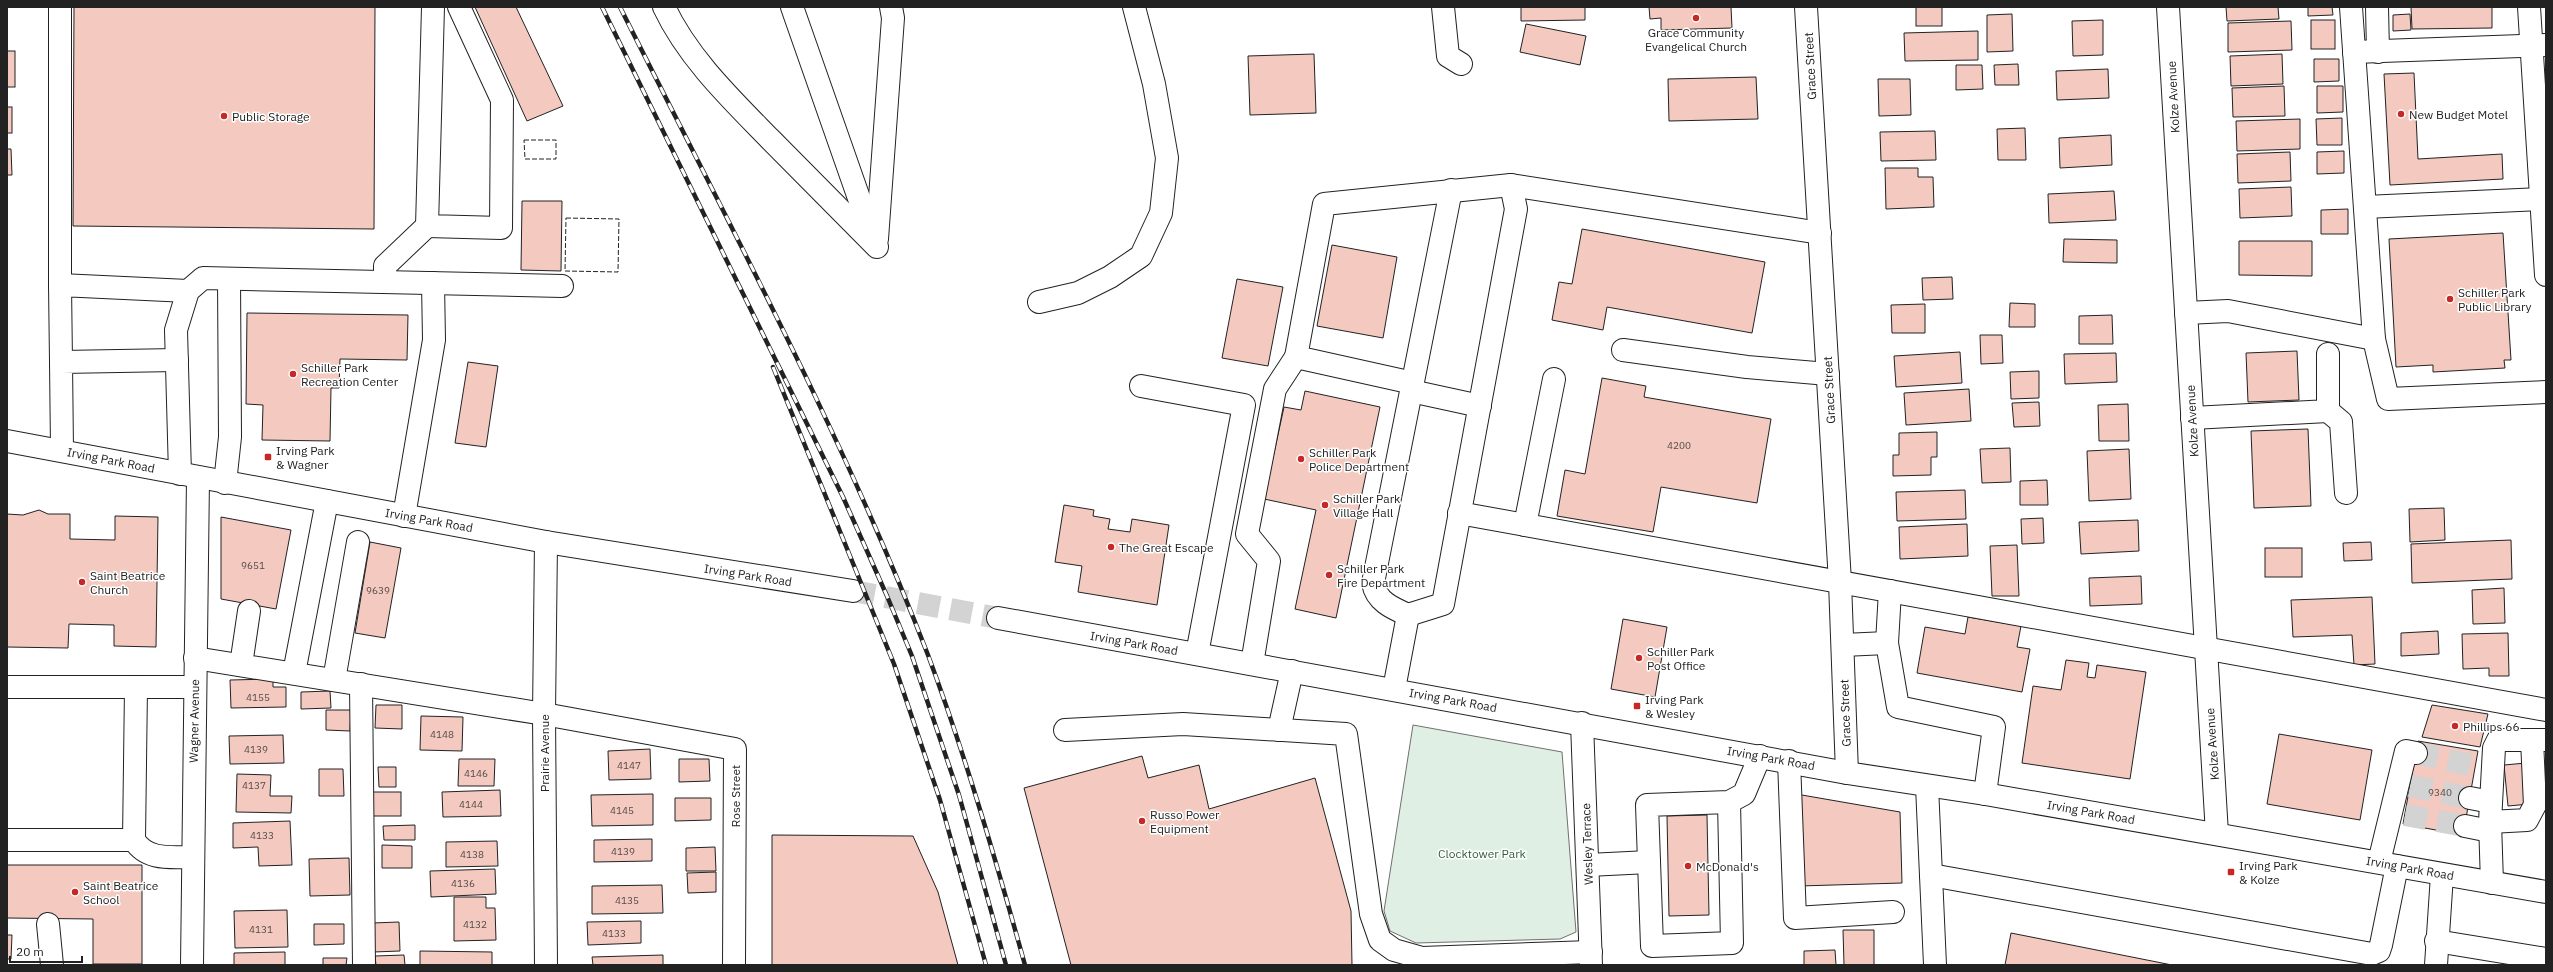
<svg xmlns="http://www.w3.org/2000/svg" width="2553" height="972" viewBox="0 0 2553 972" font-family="'IBM Plex Sans',sans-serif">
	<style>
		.green { fill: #e0efe3; stroke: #6f6f6f }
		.building { fill: #f3c9c0; stroke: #222 }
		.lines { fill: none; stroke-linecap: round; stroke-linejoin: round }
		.minor-tunnel { stroke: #d3d3d3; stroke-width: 22; stroke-dasharray: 22 11; stroke-linecap: butt }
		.major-tunnel { stroke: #d3d3d3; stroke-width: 22; stroke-dasharray: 22 11; stroke-linecap: butt }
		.minor-casing { stroke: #222; stroke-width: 24 }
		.major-casing { stroke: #222; stroke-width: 24 }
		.minor { stroke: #fff; stroke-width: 22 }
		.major { stroke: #fff; stroke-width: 22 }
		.rail-casing { stroke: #222; stroke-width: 4.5 }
		.rail { stroke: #fff; stroke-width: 3; stroke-dasharray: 9; stroke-linecap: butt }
		.fence { stroke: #222; stroke-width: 1; stroke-dasharray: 5 2; stroke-linecap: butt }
		.poi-dot { fill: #c62828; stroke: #fff; stroke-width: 1.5 }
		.labels { text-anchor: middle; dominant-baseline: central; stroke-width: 3; stroke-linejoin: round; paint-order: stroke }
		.number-label { font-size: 10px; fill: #564c4a }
		.poi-label { font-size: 12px; fill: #222; stroke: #fff; text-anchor: start }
		.street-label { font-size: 12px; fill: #222; stroke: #fff }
		.park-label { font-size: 12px; fill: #2f5e38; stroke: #fff }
	</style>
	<rect width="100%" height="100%" fill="#fff"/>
	<!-- green -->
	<polygon class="green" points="1413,725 1562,752 1576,932 1560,939 1416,943 1390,931 1384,911"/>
	<!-- building -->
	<g class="building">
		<polygon points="74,7 375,7 374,229 73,226"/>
		<polygon points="475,7 516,7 563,106 527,121"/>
		<polygon points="1521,7 1585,7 1585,20 1521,21"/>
		<polygon points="1649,7 1731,7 1732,28 1661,30 1661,18 1650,19"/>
		<rect x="1916" y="7" width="26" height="19"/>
		<polygon points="2226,7 2278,7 2279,19 2227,21"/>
		<polygon points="2308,7 2332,7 2333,15 2308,16"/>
		<polygon points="2411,7 2492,7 2492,28 2412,29"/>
		<polygon points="2012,14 2013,51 1987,52 1987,15"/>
		<polygon points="2410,14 2411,30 2393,31 2393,15"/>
		<polygon points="2103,20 2103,55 2073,56 2072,21"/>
		<rect x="2311" y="20" width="24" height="29"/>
		<polygon points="2291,21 2292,50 2228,52 2228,23"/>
		<polygon points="1526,24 1586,36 1580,65 1520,52"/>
		<polygon points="1978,31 1978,60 1905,61 1904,33"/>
		<rect x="7" y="51" width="8" height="36"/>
		<polygon points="1314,54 1316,113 1250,115 1248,56"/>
		<polygon points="2282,54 2283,84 2231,86 2230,56"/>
		<polygon points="2314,59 2339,59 2339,81 2314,82"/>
		<polygon points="2018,64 2019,85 1995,85 1994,65"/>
		<polygon points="1956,65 1982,65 1983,89 1956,90"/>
		<polygon points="2108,69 2109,98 2057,100 2056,71"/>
		<polygon points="2414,73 2418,159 2502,154 2503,179 2390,185 2384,74"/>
		<polygon points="1756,77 1758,119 1669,121 1668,79"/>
		<polygon points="1878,79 1910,79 1911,115 1879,116"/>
		<polygon points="2284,86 2285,116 2233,117 2232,88"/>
		<polygon points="2317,86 2343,86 2343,112 2317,113"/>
		<rect x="7" y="107" width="5" height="26"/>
		<polygon points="2342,118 2342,145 2317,145 2316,119"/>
		<polygon points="2300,119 2300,149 2237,151 2236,121"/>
		<polygon points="2025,128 2026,160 1998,160 1997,129"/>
		<polygon points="1935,131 1936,160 1881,161 1880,132"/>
		<polygon points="2111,135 2112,165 2060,168 2059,138"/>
		<polygon points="7,149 11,149 12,175 7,175"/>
		<polygon points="2344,151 2344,173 2317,174 2317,152"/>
		<polygon points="2290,152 2291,181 2238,183 2237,154"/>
		<polygon points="1885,168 1918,168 1918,177 1933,177 1934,207 1886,209"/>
		<polygon points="2291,187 2292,216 2240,218 2239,189"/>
		<polygon points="2114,191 2116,220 2049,223 2048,194"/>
		<polygon points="522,201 562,201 561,271 521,270"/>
		<polygon points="2348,209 2348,234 2321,234 2321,210"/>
		<polygon points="1582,229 1765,262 1752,333 1607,307 1603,330 1552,320 1559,282 1572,284"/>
		<polygon points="2503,233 2511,360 2504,360 2505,368 2433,372 2433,365 2396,367 2389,239"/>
		<polygon points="2064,239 2117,240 2117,263 2063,262"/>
		<polygon points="2239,241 2312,241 2312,276 2239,275"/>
		<polygon points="1332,245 1397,257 1383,338 1317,326"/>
		<polygon points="1952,277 1953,299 1923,300 1922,278"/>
		<polygon points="1237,279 1283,287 1268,366 1222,358"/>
		<polygon points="2010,303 2035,304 2035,327 2009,327"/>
		<polygon points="1925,304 1925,333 1892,333 1891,305"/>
		<polygon points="247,313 408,315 407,360 340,359 339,388 331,388 330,441 262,440 263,405 246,404"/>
		<polygon points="2112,315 2113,344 2079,344 2079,316"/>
		<polygon points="1980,335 2002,335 2003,363 1981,364"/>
		<polygon points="2297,351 2299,400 2248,402 2246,353"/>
		<polygon points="1960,352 1962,383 1896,387 1894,356"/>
		<polygon points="2116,353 2117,382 2065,384 2064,354"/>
		<polygon points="468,362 498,366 486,447 455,443"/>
		<polygon points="2039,371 2039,398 2011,399 2010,372"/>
		<polygon points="1602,378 1646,386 1644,397 1771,419 1757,503 1661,487 1653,532 1557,516 1565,470 1585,474"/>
		<polygon points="1969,389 1971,421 1906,425 1904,393"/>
		<polygon points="1305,391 1380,407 1336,618 1295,609 1316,510 1264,499 1284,407 1301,410"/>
		<polygon points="2039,402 2040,426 2014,427 2012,403"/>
		<polygon points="2128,404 2129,441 2099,441 2098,405"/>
		<polygon points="2308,429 2311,506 2254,508 2251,431"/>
		<polygon points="1937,432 1937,457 1931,457 1931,475 1893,476 1893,455 1899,455 1899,433"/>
		<polygon points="2010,448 2011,482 1982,483 1980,449"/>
		<polygon points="2129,449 2131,499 2089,501 2087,451"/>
		<polygon points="2047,480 2048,505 2020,505 2020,481"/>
		<polygon points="1965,490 1966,519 1897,521 1896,492"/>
		<polygon points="1064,505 1094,510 1093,516 1110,519 1108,529 1130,532 1132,519 1169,525 1157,605 1078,592 1082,566 1055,562"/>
		<polygon points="2444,508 2445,540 2410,542 2409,509"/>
		<polygon points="39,510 48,514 70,514 70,539 115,540 115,516 158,517 156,647 114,646 114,625 69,624 68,648 7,647 7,514 23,515"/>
		<polygon points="221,517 291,530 276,609 221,599"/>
		<polygon points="2043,518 2044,543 2022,544 2021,519"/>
		<polygon points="2138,520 2139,551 2081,554 2079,522"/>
		<polygon points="1967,524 1968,556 1900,559 1899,527"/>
		<polygon points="2511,540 2512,579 2412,583 2411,544"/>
		<polygon points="370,542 401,548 385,638 355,633"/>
		<polygon points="2371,542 2372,560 2344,561 2343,543"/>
		<polygon points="2017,545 2019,596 1992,596 1990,546"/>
		<rect x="2265" y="548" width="37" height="29"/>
		<polygon points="2141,576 2142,604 2090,606 2089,578"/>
		<polygon points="2504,588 2505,623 2473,624 2472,590"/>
		<polygon points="2372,597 2375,664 2354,665 2352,635 2293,637 2291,600"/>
		<polygon points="1968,617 2021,626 2017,647 2030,649 2022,692 1917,673 1925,627 1965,634"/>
		<polygon points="1623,619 1667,627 1655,697 1611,689"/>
		<polygon points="2438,631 2439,654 2401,656 2401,633"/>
		<polygon points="2508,633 2509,676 2489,676 2489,668 2463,669 2462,634"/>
		<polygon points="2066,660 2089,663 2087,677 2095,678 2097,665 2146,672 2130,779 2022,763 2033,686 2061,690"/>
		<polygon points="273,679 273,687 286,687 286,707 231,708 230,680"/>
		<polygon points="330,691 331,708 301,709 301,692"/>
		<polygon points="376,705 402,705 402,729 375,728"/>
		<polygon points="2432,705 2488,714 2480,747 2422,737"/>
		<polygon points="326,710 351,710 350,731 326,730"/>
		<polygon points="421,716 463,717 462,751 420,750"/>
		<polygon points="2279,734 2372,750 2360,820 2267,804"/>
		<polygon points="283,735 284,763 230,764 229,736"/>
		<polygon points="2418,741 2478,751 2463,835 2403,824"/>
		<polygon points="650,749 651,779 609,780 608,751"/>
		<polygon points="1142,756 1148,778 1199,765 1209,809 1315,778 1351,911 1352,965 1071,965 1024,788"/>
		<polygon points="459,759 495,759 494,786 458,786"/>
		<polygon points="679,759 709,759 710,781 679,782"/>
		<polygon points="2526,763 2530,804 2508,806 2504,765"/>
		<polygon points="378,767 396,767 396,787 379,787"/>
		<polygon points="319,769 343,769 344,796 319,796"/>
		<polygon points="237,774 271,775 270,796 292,796 291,813 236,812"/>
		<polygon points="500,790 501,816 443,817 442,792"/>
		<rect x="372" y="792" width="29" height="24"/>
		<polygon points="653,794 653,825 592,826 591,795"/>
		<polygon points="1796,794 1900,812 1902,883 1799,886"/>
		<polygon points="675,798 711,798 711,820 675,821"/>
		<polygon points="1707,815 1709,915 1669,916 1667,816"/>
		<polygon points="290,821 292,865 259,866 258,847 233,848 233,823"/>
		<polygon points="415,825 415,840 384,840 383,826"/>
		<polygon points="772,835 913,836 938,892 958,965 772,965"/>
		<polygon points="652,839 652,861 594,862 594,840"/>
		<polygon points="497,841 498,866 446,867 446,842"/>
		<polygon points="382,845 412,846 412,868 382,868"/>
		<polygon points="715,847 716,871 686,871 686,848"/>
		<polygon points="349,858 350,895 310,896 309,859"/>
		<polygon points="7,865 142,865 142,964 93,964 93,919 7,918"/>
		<polygon points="495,869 496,894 431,897 430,871"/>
		<polygon points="716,872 716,892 688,893 687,873"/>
		<polygon points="662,885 663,913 592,914 592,886"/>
		<polygon points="454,897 486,897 486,908 495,908 496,940 454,941"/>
		<polygon points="287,910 288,947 235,948 234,911"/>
		<polygon points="641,921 641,943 588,945 587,922"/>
		<polygon points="399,922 400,951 373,952 372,923"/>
		<polygon points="314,924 344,924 344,944 314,945"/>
		<polygon points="1843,930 1874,930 1874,965 1844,965"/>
		<polygon points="2011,933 2172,965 2005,965"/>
		<polygon points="7,935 12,935 11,959 7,959"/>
		<polygon points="1835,950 1836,965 1804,965 1804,951"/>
		<polygon points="420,951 492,952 492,965 420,965"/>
		<polygon points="285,952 285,965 234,965 234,953"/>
		<polygon points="404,955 405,965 376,965 375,956"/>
		<polygon points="663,955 663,965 593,965 592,957"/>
		<polygon points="323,958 347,958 346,965 323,965"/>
	</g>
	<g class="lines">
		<!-- minor-tunnel -->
		<g class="minor-tunnel">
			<polyline points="2416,753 2476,766"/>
			<polyline points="2410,786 2470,798"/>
			<polyline points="2405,815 2465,826"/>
		</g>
		<!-- major-tunnel -->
		<polyline class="major-tunnel" points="853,591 998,618"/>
		<!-- minor casing -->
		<g class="minor-casing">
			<g id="minor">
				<polyline points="60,7 60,285"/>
				<polyline points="433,7 427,226 501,228 502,100 459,7"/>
				<path d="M 664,7 C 688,58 731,99 770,139 C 806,175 841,211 877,247"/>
				<polyline points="792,7 874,241"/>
				<polyline points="1443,7 1448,56 1461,64"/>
				<polyline points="1806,7 1840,582 1847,773"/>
				<polyline points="2168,7 2217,834"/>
				<polyline points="2377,7 2378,52"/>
				<polyline points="2529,7 2546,275"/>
				<polyline points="2354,52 2546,45"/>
				<path d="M 1451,190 L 1373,583 C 1376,601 1392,608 1408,615 L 1443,604 L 1516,209 L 1511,185"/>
				<polyline points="2365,207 2541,199"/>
				<polyline points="877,239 893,18 891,7"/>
				<polyline points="385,282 385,266 427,226"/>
				<polyline points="1039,302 1078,293 1110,277 1141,256 1161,213 1167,158 1154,84 1134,7"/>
				<polyline points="2186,313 2228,311 2374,339 2351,7"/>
				<polyline points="2374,339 2388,399 2546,392"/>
				<polyline points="1623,350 1747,367 1828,374"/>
				<polyline points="61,362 60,285 188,291"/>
				<polyline points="1413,383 1296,357 1324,204 1511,185 1820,233"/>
				<polyline points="1141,386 1244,405 1197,654"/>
				<polyline points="1411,391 1480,406"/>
				<polyline points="2328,411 2341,422 2346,493"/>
				<polyline points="2192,418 2328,411 2328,354"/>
				<polyline points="62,450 61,362 177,360"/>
				<polyline points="180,474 176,330 188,291 203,278 562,286"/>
				<polyline points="225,483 230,437 229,279"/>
				<polyline points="1459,513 2546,710"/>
				<polyline points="404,516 434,340 433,283"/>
				<polyline points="1525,525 1554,379"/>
				<polyline points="1890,591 1887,643 1898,707 1994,727 1985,794"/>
				<polyline points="1843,645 1887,643"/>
				<polyline points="195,658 544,714 735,749 734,965"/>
				<polyline points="1252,664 1269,561 1247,534 1275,389 1296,357"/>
				<polyline points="241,665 249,611"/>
				<polyline points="294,673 327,501"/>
				<polyline points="334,680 358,542"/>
				<polyline points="361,684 364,965"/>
				<polyline points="7,687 194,687"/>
				<path d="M 136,687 L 134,840 C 147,861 171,857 193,857"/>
				<polyline points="1394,689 1408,615"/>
				<polyline points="1582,723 1591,965"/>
				<polyline points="1065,730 1183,724 1346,734 1371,914 1380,940 1394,950 1422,958 1591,952"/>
				<polyline points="1279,730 1292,671"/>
				<polyline points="1789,761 1795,918 1893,912"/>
				<polyline points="1927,786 1935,965"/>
				<polyline points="2470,798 2491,802"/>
				<polyline points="1729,802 1732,943 1652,946 1647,805 1729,802 1744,794 1760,756"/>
				<polyline points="2490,822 2527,820 2535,805 2532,740"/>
				<polyline points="2465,826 2490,831"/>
				<polyline points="7,840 134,840"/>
				<polyline points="2379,862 2406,751 2416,753"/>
				<polyline points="1588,865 1649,862"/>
				<polyline points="1931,875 2372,954 2379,951 2381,945 2397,866"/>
				<polyline points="2492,883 2490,822 2494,748 2498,740 2546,740"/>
				<polyline points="48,924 52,965"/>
				<polyline points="2436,941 2546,959"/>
				<polyline points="192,965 198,478"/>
				<polyline points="546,965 544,714 546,542"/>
				<polyline points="2436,965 2442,875"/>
			</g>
		</g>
		<!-- major casing -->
		<g class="major-casing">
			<g id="major">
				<polyline points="7,441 546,542 853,591"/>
				<polyline points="998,618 1847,773 1985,794 2546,892"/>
			</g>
		</g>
		<!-- minor -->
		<use href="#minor" class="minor"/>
		<!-- major -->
		<use href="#major" class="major"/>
		<!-- rail casing -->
		<g class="rail-casing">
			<g id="rail">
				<polyline points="602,7 843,497 887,596 912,656 959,795 1006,965"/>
				<path d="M 620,7 C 726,219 843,434 928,655 C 966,757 996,861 1025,965"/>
				<polyline points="773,367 894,664 940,800 986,965"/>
			</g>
		</g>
		<!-- rail -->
		<use href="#rail" class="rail"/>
		<!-- fence -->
		<g class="fence">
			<polygon points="524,140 556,140 556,159 525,159"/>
			<polygon points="566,218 619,219 618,272 565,271"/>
		</g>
	</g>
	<!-- markers -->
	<g class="poi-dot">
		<circle cx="1696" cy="18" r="4"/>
		<circle cx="2401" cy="114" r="4"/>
		<circle cx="224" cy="116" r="4"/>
		<circle cx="2450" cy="299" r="4"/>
		<circle cx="293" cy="374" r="4"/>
		<rect x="264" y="453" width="8" height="8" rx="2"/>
		<circle cx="1301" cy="459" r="4"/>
		<circle cx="1325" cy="505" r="4"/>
		<circle cx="1111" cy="547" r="4"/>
		<circle cx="1329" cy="575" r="4"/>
		<circle cx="82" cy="582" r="4"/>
		<circle cx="1639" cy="658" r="4"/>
		<rect x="1633" y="702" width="8" height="8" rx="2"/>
		<circle cx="2455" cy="726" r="4"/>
		<circle cx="1142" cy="821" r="4"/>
		<circle cx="1688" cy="866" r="4"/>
		<rect x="2227" y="868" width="8" height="8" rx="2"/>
		<circle cx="75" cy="892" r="4"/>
	</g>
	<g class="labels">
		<!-- number labels -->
		<g class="number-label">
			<text x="1679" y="445">4200</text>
			<text x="253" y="565">9651</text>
			<text x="378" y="590">9639</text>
			<text x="258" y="697">4155</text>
			<text x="442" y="734">4148</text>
			<text x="256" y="749">4139</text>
			<text x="629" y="765">4147</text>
			<text x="476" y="773">4146</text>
			<text x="254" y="785">4137</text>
			<text x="2440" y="792">9340</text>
			<text x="471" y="804">4144</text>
			<text x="622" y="810">4145</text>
			<text x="262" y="835">4133</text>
			<text x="623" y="851">4139</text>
			<text x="472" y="854">4138</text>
			<text x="463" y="883">4136</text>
			<text x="627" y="900">4135</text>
			<text x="475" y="924">4132</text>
			<text x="261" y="929">4131</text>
			<text x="614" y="933">4133</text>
		</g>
		<!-- poi labels -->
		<g class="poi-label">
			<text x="1696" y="32" text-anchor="middle">Grace Community<tspan x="1696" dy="14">Evangelical Church</tspan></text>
			<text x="2409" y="114">New Budget Motel</text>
			<text x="232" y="116">Public Storage</text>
			<text x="2458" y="292">Schiller Park<tspan x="2458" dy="14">Public Library</tspan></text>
			<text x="301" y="367">Schiller Park<tspan x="301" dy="14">Recreation Center</tspan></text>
			<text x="276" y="450">Irving Park<tspan x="276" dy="14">&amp; Wagner</tspan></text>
			<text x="1309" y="452">Schiller Park<tspan x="1309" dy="14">Police Department</tspan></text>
			<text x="1333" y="498">Schiller Park<tspan x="1333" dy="14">Village Hall</tspan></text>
			<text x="1119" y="547">The Great Escape</text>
			<text x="1337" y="568">Schiller Park<tspan x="1337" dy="14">Fire Department</tspan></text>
			<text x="90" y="575">Saint Beatrice<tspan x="90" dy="14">Church</tspan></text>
			<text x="1647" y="651">Schiller Park<tspan x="1647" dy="14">Post Office</tspan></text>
			<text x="1645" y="699">Irving Park<tspan x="1645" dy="14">&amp; Wesley</tspan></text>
			<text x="2463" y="726">Phillips 66</text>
			<text x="1150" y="814">Russo Power<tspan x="1150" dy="14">Equipment</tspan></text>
			<text x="2239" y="865">Irving Park<tspan x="2239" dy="14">&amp; Kolze</tspan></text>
			<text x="1696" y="866">McDonald's</text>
			<text x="83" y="885">Saint Beatrice<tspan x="83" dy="14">School</tspan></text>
		</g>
		<!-- street labels -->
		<g class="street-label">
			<text transform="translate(1810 66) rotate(-93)">Grace Street</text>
			<text transform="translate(2173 97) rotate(-93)">Kolze Avenue</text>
			<text transform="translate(1829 390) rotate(-93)">Grace Street</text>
			<text transform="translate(2192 421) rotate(-93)">Kolze Avenue</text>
			<text transform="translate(111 460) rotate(11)">Irving Park Road</text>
			<text transform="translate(429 520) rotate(10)">Irving Park Road</text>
			<text transform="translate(748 575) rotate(9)">Irving Park Road</text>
			<text transform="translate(1134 643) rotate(10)">Irving Park Road</text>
			<text transform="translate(1453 700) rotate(10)">Irving Park Road</text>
			<text transform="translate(1845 713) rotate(-92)">Grace Street</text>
			<text transform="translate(194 721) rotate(-89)">Wagner Avenue</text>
			<text transform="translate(2212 744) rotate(-94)">Kolze Avenue</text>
			<text transform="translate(544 753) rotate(-90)">Prairie Avenue</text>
			<text transform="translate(1771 758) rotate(10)">Irving Park Road</text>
			<text transform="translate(735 796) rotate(-90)">Rose Street</text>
			<text transform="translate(2091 812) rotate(10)">Irving Park Road</text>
			<text transform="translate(1587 844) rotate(-92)">Wesley Terrace</text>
			<text transform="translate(2410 868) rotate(10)">Irving Park Road</text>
		</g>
		<!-- park labels -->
		<g class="park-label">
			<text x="1482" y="853">Clocktower Park</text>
		</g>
	</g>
	<!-- border -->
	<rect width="2553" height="972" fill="none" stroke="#222222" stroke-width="16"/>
	<!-- scale -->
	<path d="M10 956v6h72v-6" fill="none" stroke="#222222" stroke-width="2"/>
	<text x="16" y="956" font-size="12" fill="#222222" stroke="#ffffff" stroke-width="3" paint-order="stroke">20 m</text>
</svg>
